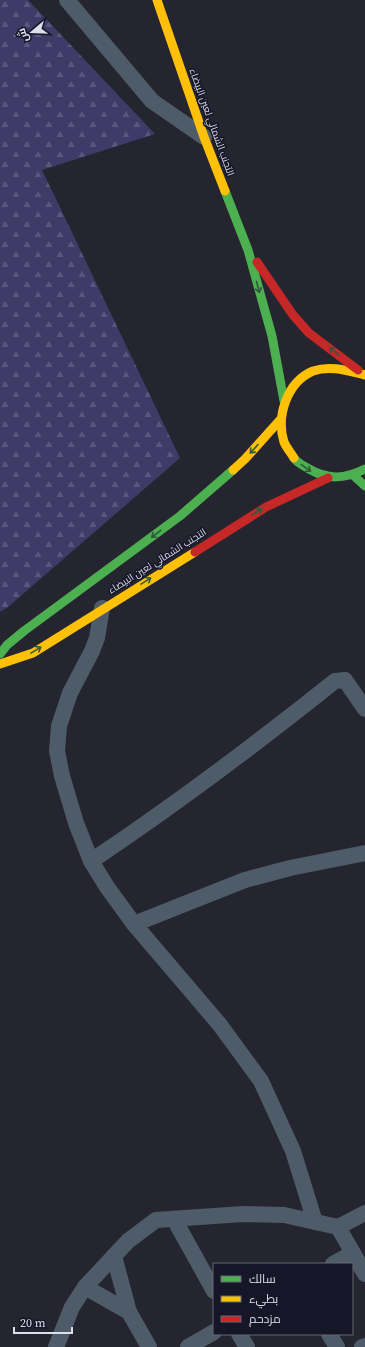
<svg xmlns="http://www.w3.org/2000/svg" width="365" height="1347" viewBox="0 0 365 1347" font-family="'Source Serif 4',Cairo,serif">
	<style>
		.forest { fill: url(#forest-firs) }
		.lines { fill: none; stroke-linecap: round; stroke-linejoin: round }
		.street { stroke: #4e5c69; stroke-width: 16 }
		.fast { stroke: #4caf50; stroke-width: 9 }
		.slow { stroke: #ffc107; stroke-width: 9 }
		.jam { stroke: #c62828; stroke-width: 9 }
		.oneway { stroke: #2f5b3b }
		.labels { text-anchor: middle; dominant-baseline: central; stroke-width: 3; stroke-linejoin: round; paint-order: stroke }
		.street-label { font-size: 10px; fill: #dddeec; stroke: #171629 }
	</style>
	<defs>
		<pattern id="forest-firs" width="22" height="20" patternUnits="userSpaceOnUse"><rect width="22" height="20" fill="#3e3b68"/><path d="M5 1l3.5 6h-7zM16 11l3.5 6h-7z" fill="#59577e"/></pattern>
	</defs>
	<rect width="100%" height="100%" fill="#25252f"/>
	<!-- forest -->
	<polygon class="forest" points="0,0 28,0 155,134 42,170 180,458 8,607 0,612"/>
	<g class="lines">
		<!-- street -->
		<g class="street">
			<polyline points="67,0 152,101 204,137"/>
			<polyline points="102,608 97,638 92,651 70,693 59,726 57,751 62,776 76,823 91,861 107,887 134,924 220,1025 261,1081 293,1151 315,1222"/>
			<path d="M 91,861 C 175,805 256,744 335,681 L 345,680 L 365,709"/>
			<polyline points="134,924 245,880 290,868 365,853"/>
			<polyline points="365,1213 338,1227 365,1274"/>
			<polyline points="174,1219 214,1291"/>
			<polyline points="114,1256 129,1312"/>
			<polyline points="333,1264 353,1253"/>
			<polyline points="85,1287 129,1312 149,1347"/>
			<polyline points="239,1334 247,1347"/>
			<polyline points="329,1334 337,1347"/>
			<polyline points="56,1347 72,1307 85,1287 128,1241 156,1220 243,1214 284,1215 338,1227"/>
			<polyline points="188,1347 214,1332"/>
			<polyline points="362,1347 365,1346"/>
		</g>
		<!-- fast -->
		<g class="fast">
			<polyline points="225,191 248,250 272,336 284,401"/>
			<path d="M 294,458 C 297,463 303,465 309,469 C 328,480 345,479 365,469"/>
			<polyline points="353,475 365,486"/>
			<polyline points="0,654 7,645 24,631 180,516 233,470"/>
		</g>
		<!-- slow -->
		<g class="slow">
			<polyline points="157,0 204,137 225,191"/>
			<path d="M 294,458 C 291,453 286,447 284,442 C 276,416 287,382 313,371 C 331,365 348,371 365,375"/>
			<polyline points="233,470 245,459 280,420"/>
			<polyline points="0,664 33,653 195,552"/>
		</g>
		<!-- jam -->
		<g class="jam">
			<polyline points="257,262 293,315 309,333 358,370"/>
			<polyline points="195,552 266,507 328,478"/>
		</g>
	</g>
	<!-- one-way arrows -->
	<defs><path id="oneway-shaft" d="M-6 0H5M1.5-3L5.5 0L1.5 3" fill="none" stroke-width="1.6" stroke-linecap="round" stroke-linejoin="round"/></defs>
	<g class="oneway">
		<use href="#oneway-shaft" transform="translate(258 287) rotate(75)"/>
		<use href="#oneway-shaft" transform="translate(334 351) rotate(-142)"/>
		<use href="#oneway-shaft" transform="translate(254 449) rotate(132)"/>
		<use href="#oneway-shaft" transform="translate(306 468) rotate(36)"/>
		<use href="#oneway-shaft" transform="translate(257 512) rotate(-31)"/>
		<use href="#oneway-shaft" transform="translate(156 534) rotate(143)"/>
		<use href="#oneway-shaft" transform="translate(146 581) rotate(-32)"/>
		<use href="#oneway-shaft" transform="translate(36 650) rotate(-31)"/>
	</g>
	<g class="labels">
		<!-- street labels -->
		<g class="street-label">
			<text transform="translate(212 122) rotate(70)">التجنب الشمالي لعين البيضاء</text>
			<text transform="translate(157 561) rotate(-32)">التجنب الشمالي لعين البيضاء</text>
		</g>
	</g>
	<!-- legend -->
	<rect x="213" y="1263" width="140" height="72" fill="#171629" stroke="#666677"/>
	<rect x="221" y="1276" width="20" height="6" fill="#4caf50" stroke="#666677"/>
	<text x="249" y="1283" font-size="12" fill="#dddeec">سالك</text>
	<rect x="221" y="1296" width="20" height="6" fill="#ffc107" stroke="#666677"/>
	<text x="249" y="1303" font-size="12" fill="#dddeec">بطيء</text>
	<rect x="221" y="1316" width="20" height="6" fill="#c62828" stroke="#666677"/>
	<text x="249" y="1323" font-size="12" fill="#dddeec">مزدحم</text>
	<!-- north arrow -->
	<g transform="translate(32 32) rotate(251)" stroke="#171629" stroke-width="3" paint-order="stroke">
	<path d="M0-3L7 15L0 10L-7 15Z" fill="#dddeec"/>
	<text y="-6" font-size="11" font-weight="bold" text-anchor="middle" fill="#dddeec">ش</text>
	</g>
	<!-- scale -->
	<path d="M14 1327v6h58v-6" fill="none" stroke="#dddeec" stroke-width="2"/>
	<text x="20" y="1327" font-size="12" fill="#dddeec" stroke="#171629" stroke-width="3" paint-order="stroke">20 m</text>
</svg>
